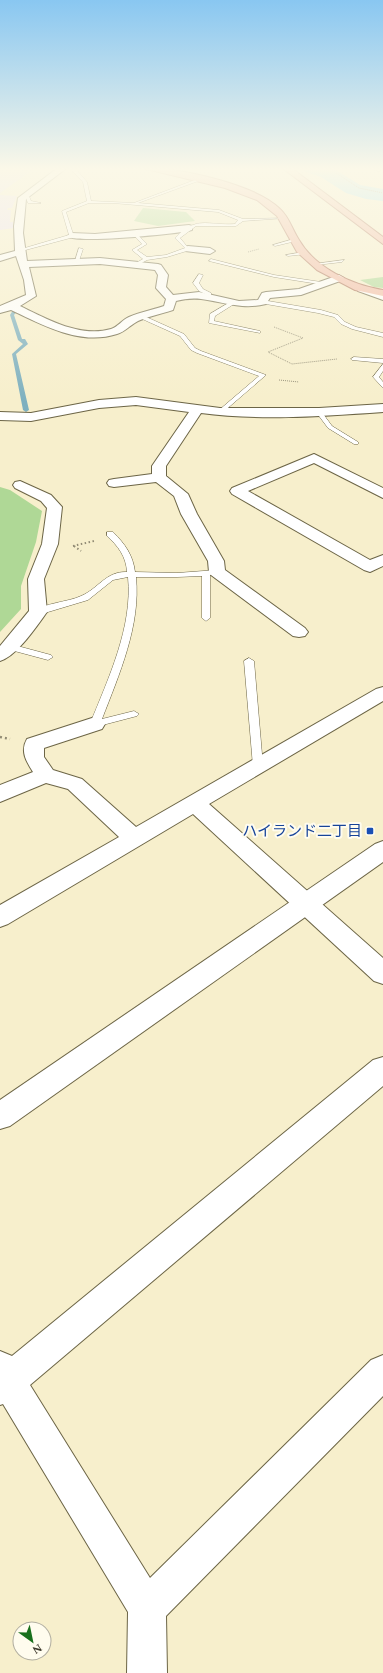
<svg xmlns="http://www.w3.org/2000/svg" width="383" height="1673" viewBox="0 0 383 1673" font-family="Spectral,'Noto Sans JP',serif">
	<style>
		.education { fill: #eadff4 }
		.green { fill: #afd896 }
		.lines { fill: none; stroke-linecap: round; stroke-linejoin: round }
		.stream { fill: #7eb0bf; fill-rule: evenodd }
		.river { fill: #9ae3ff; fill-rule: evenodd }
		.lane-casing { stroke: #6c6546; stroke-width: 1 }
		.street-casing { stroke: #6c6546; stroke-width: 2 }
		.secondary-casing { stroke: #6c6546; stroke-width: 2 }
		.primary-casing { stroke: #ac6f55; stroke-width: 2 }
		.path-far2 { stroke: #918b74; stroke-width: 1; stroke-dasharray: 1 1; stroke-linecap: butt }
		.path-far1 { stroke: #918b74; stroke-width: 2; stroke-dasharray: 1.5 2.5; stroke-linecap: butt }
		.path { stroke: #918b74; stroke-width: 2.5; stroke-dasharray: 2 3; stroke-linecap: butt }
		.lane { fill: #fff; fill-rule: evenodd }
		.street { fill: #fff; fill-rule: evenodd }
		.secondary { fill: #fff; fill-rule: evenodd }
		.primary { fill: #f2bba7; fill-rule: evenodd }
		.transit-dot { fill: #1a4fb4; stroke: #fffcee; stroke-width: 1.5 }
		.labels { text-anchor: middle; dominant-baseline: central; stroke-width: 4; stroke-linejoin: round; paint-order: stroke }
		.transit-label { font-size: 15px; fill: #164399; stroke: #fffcee; text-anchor: end }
	</style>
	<rect width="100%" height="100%" fill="#f7efcc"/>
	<!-- education -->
	<g class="education">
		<polygon points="0,167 37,167 0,193"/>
		<polygon points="0,195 17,196 12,208 8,208 7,210 11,210 10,222 13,222 14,228 0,230"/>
	</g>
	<!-- green -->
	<g class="green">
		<polygon points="143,208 186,212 195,221 158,226 134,221"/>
		<polygon points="383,277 383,288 374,287 360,280"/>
		<polygon points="0,487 10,490 42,511 36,542 21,586 21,609 0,632"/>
	</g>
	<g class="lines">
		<!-- stream -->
		<polygon class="stream" points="13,310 17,311 14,315 22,339 25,339 28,344 16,354 29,410 26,412 23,410 12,354 23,344 18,340 10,315"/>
		<!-- river -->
		<polygon class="river" points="302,167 331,167 360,185 383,189 383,201 366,199 346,193 321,177 304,171"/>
		<!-- lane casing -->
		<g class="lane-casing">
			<g id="lane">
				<path d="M 69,167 L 74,167 L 87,182 L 91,201 L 134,203 L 200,178 L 201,180 L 138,203 L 219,210 L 243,219 L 286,218 L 243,221 L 236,226 L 196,226 L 180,238 L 190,250 L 167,257 L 147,260 L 136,266 L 134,264 L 143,259 L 132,250 L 142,244 L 131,232 L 135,232 L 147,244 L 137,250 L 147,257 L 166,255 L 185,248 L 175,238 C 197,215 207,226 235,224 L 238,220 L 218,212 L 113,203 L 89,203 L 66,212 L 74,237 L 18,252 L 18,250 L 69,235 L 62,211 L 87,201 L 83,182 Z"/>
				<polygon points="365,167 381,170 379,171"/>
				<polygon points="23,195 29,196 31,201 41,203 28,203 26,198 23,197"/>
				<polygon points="294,239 296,241 275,246 273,245"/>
				<polygon points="79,248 83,249 79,261 77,262 75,261"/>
				<polygon points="304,252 306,254 288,256 286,255"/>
				<polygon points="211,259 274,275 328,283 325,285 274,277 209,261"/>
				<polygon points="344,260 342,262 316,265 314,264"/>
				<polygon points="199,274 203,275 199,283 203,289 211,293 211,295 202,297 205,294 199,291 193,283"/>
				<polygon points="262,300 321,310 338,315 345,322 356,327 383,333 383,337 352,329 341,324 334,317 318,313 260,303"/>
				<polygon points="232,301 234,304 215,316 214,321 260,331 260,333 209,323 210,314"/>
				<polygon points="140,316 144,316 184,334 195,348 201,351 266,375 222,413 218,413 218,411 259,376 197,353 191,350 180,336 140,318"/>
				<polygon points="354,357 383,359 383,363 352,360 351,359"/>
				<polygon points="383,364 383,371 379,377 383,382 383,388 373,377"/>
				<polygon points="317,411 321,411 332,426 358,442 358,444 354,444 328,428 316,412"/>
				<path d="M 107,532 L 113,532 C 125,544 133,555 135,572 L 177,573 L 217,570 L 221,572 L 210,575 L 210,618 L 206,621 L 202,618 L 202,576 L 177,577 L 136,577 C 141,625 119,675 102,719 L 134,711 L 139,714 L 137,716 L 95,727 L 90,724 C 108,679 133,627 128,577 L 113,580 L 88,600 L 38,615 L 34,612 C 43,603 69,602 81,596 C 98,589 106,571 127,572 C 126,556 118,546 107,536 Z"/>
				<polygon points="10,644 51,655 53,657 48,660 7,649 7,645"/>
				<polygon points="249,658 254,661 263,766 258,770 253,766 244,661"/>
			</g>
		</g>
		<!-- street casing -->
		<g class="street-casing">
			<g id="street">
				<path d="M 59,167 L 68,167 L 26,199 L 23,233 L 27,261 L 100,258 L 158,264 L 161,265 L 168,275 L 166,287 L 173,295 L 199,292 L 239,301 L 258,300 L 262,293 L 266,292 L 299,289 L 339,275 L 344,278 L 343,280 L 301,295 L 270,298 L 266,304 C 242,310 224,302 201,299 C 192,298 184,299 176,301 L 173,310 C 161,314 149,316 138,321 C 130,325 125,332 117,334 C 80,346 43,325 11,310 L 0,313 L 0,306 L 26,295 L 24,280 L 16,256 L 0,261 L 0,255 L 15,251 L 14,226 L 18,198 ZM 100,264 L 155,270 L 158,275 L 156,288 L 166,299 L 164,306 C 152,310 140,312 129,317 C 122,320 118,327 111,329 C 80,338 47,319 20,306 L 36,296 L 29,267 Z"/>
				<path d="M 189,225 L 192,226 L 192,230 C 177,234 75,244 67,236 L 72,233 L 95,234 Z"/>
				<polygon points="188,246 210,248 215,251 210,254 185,251 185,247"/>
				<polygon points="362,286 383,293 383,300 358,291 357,289 358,287"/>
				<path d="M 136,397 L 220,408 L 319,408 L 383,404 L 383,412 C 325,416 259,421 201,413 L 166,466 L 166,476 L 188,494 L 197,514 L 224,561 L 225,570 L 305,628 L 308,632 L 305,636 L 299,637 L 293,636 L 211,575 L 209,572 L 208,561 L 181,514 L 174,496 L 156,482 L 114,487 L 109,486 L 107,483 L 109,480 L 114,479 L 152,474 L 152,466 L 189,412 L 136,405 L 99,408 L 31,421 L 0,420 L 0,412 L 31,413 L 99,400 Z"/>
				<polygon points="314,454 383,488 383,498 314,463 248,491 370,560 383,555 383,566 370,572 364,570 232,494 230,491 232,488"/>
				<path d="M 20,481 L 51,495 L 62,507 L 58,544 L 44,579 L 47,612 C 36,627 17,656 0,661 L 0,646 L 29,611 L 28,579 L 42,544 L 47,508 L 41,501 L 15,488 L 13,485 L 15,482 Z"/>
				<path d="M 383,687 L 383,701 L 209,804 L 383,958 L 383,984 L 374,981 L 193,814 L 8,924 L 0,927 L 0,905 L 119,837 L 68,789 L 46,783 L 0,802 L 0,785 L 33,772 C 26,761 20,751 27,739 L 95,717 L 102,719 L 105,724 L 102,729 L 44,748 L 44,757 L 53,770 L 82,779 L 136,827 L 376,689 Z"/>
				<polygon points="383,1057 383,1086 30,1385 150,1578 371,1360 383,1355 383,1396 166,1616 167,1673 127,1673 128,1612 3,1404 0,1405 0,1351 12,1356 373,1060"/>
			</g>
		</g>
		<!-- secondary casing -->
		<g class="secondary-casing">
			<polygon id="secondary" points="383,841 383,862 10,1126 0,1129 0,1100 375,844"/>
		</g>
		<!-- primary casing -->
		<g class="primary-casing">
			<g id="primary">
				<path d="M 138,167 C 174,167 254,183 280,209 C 289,217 292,229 299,240 C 315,268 352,285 383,290 L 383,296 L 355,290 L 317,270 L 297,252 L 277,216 L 257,200 L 225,188 Z"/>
				<polygon points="281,167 290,167 383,237 383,244"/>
			</g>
		</g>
		<!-- path-far2 -->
		<g class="path-far2">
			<polyline points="336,173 359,188 383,193"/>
			<polyline points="248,252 259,249"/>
			<polyline points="274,327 303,338 268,352 292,364 337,359"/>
			<polyline points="279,380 299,382"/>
		</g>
		<!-- path-far1 -->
		<g class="path-far1">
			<polyline points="73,546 94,541"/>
			<polyline points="74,546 81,551"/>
		</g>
		<!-- path -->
		<polyline class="path" points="0,737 10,739"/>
		<!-- lane -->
		<use href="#lane" class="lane"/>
		<!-- street -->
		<use href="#street" class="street"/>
		<!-- secondary -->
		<use href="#secondary" class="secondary"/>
		<!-- primary -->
		<use href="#primary" class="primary"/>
	</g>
	<!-- sky -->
	<linearGradient id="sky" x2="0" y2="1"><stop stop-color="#89c7f1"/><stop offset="0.42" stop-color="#fbf8e8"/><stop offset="1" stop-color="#fbf8e8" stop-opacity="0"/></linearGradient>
	<rect width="383" height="402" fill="url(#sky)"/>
	<!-- markers -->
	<rect class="transit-dot" x="366" y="827" width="8" height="8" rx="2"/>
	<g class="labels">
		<!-- transit labels -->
		<g class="transit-label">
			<text x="362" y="831">ハイランド二丁目</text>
		</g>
	</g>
	<!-- north arrow -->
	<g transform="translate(32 1641) rotate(147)"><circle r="19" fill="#fffcee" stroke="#b1aea0"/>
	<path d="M0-3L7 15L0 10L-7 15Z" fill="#19701c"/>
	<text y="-6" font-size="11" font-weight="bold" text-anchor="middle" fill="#3c382b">N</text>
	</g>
</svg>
